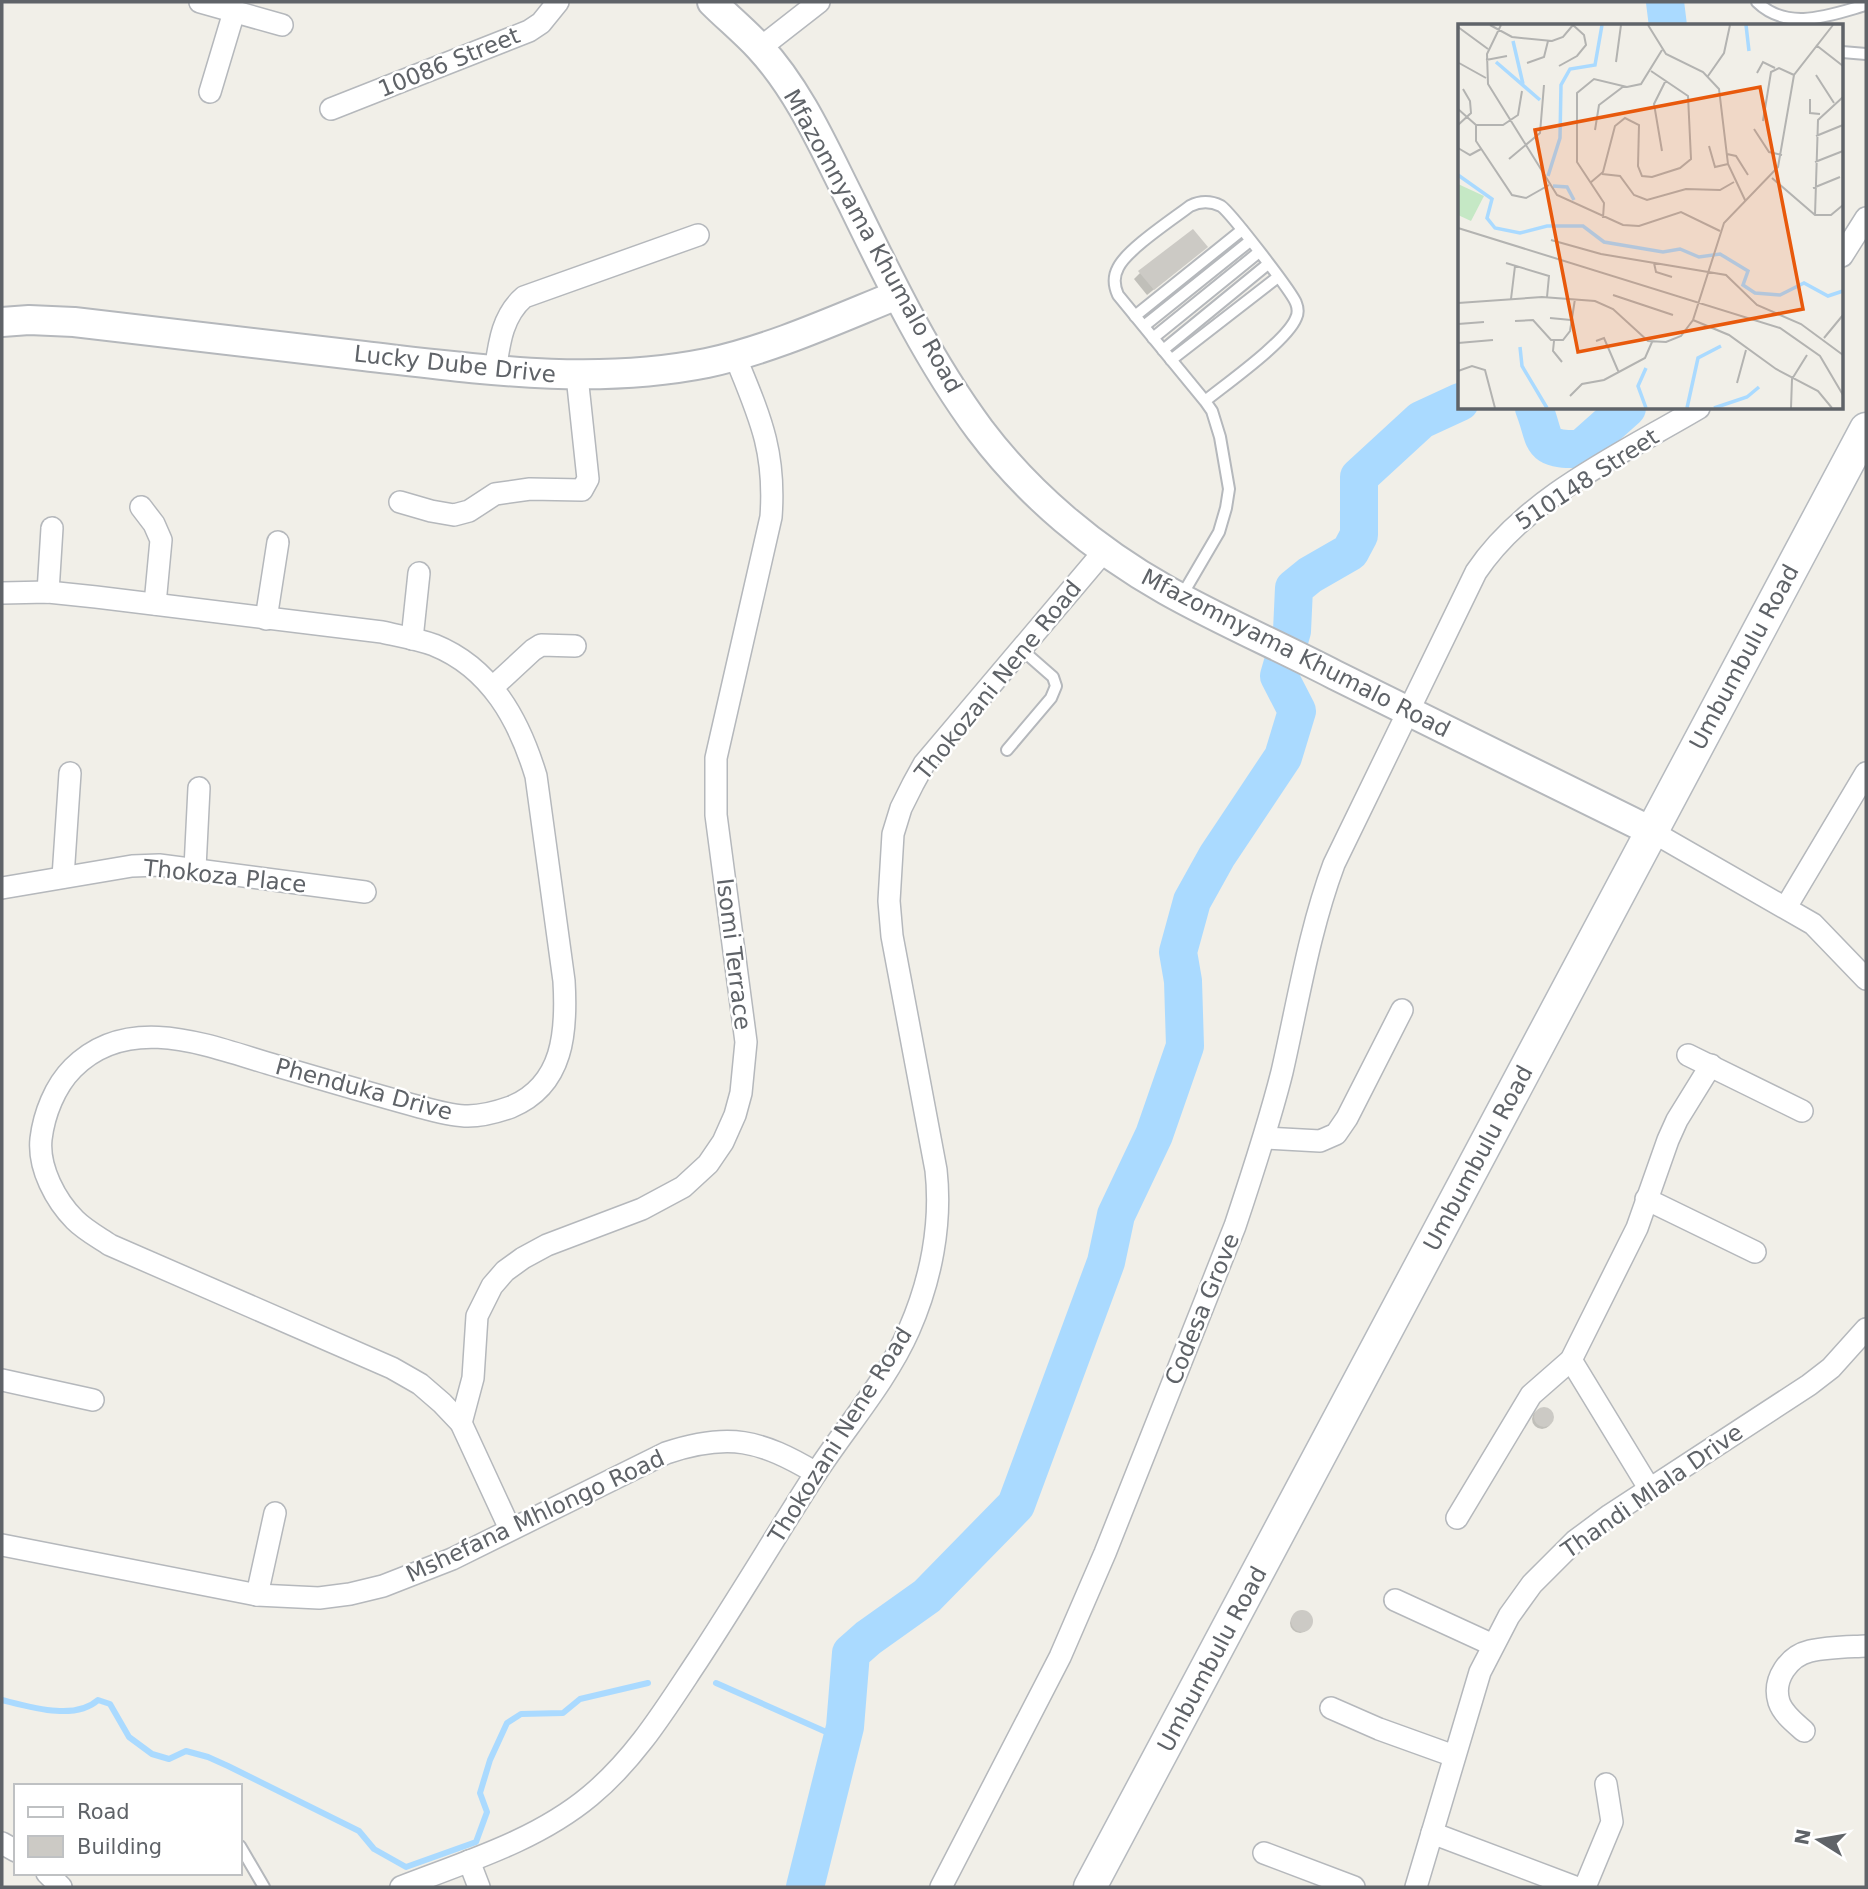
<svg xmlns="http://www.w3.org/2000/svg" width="1868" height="1889" viewBox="0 0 1868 1889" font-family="'DejaVu Sans',sans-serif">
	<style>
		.shadow { fill: #0003 }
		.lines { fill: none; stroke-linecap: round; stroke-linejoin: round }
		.stream { stroke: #aadaff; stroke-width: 6 }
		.river { stroke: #aadaff; stroke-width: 38 }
		.building { fill: #cccac5 }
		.service-casing { stroke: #b5b8bc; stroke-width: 14 }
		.minor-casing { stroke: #b5b8bc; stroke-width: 24 }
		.tertiary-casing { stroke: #b5b8bc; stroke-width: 32 }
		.secondary-casing { stroke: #b6babf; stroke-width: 35 }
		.service { stroke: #fff; stroke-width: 10 }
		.minor { stroke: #fff; stroke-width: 21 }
		.tertiary { stroke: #fff; stroke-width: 28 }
		.secondary { stroke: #fff; stroke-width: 32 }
		.labels { text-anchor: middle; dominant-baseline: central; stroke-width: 5; stroke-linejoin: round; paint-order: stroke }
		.street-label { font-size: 23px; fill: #5f6368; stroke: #fff }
		.inset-river { fill: none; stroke: #aadaff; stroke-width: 3.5 }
		.inset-road { fill: none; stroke: #b3b3b1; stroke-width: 2 }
		.view { fill: #e8590c; fill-opacity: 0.15; stroke: #e8590c; stroke-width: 3.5 }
		.inset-edge { fill: none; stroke: #5f6368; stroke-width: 3.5 }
	</style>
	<rect width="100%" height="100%" fill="#f1efe8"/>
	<!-- shadow -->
	<g class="shadow">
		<polygon points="1199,253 1147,295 1134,279 1140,273"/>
		<circle cx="1542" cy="1419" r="10"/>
		<circle cx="1300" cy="1623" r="10"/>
	</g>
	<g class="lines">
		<!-- stream -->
		<g class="stream">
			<polyline points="716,1683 842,1739"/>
			<path d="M 2,1700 C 30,1707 75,1721 98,1700 L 110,1704 L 129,1737 L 152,1754 L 169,1759 L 186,1751 L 208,1757 L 228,1766 L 359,1831 L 374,1849 L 406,1867 L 476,1842 L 487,1812 L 480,1793 L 490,1760 L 507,1723 L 521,1714 L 563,1713 L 580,1699 L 648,1683"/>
		</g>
		<!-- river -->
		<g class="river">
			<polyline points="1665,2 1668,26"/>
			<path d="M 1534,408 C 1547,441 1537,450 1581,449 L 1627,408"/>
			<polyline points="805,1887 845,1727 851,1653 868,1638 927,1596 1016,1505 1106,1262 1116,1215 1154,1135 1185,1046 1183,981 1178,952 1192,901 1217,856 1283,757 1297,711 1279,676 1292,631 1294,588 1310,575 1350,552 1359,535 1359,477 1421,420 1460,402"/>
		</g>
	</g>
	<!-- building -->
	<g class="building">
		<polygon points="1193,229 1208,247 1154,290 1138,271"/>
		<circle cx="1544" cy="1417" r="10"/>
		<circle cx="1302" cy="1621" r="11"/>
	</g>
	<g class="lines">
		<!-- service casing -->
		<g class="service-casing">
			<g id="service">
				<path d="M 1757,2 C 1788,32 1830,15 1866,5"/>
				<polyline points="1842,52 1866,54"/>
				<polyline points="1135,316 1242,230"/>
				<polyline points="1144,326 1250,241"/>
				<polyline points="1153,338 1259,252"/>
				<polyline points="1163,350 1268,264"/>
				<polyline points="1171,360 1278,277"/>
				<path d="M 1181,597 L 1219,532 L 1226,508 L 1229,489 L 1220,437 L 1212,411 L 1205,401 L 1118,295 C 1114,286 1113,277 1118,268 C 1126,250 1173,219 1190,206 C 1200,201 1211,201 1221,206 C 1230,212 1292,292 1296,303 C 1298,308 1298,314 1296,318 C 1287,341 1226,384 1205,401"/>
				<polyline points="1007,750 1051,698 1056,686 1053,677 1021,649"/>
				<polyline points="240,1846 264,1887"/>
			</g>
		</g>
		<!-- minor casing -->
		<g class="minor-casing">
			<g id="minor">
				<polyline points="200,2 282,25"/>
				<polyline points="760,48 819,2"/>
				<polyline points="210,92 234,12"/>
				<polyline points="331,109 529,31 541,23 558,2"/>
				<polyline points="1842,256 1866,218"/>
				<path d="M 495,372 C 499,344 502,316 524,297 L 698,235"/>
				<polyline points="400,502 431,511 454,515 469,511 495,494 530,489 582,490 588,479 577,376"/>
				<polyline points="141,507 154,524 161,540 155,604"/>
				<polyline points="48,592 52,528"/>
				<path d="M 2,593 L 48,592 L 96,597 L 382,632 C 399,636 418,639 434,645 C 491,668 519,720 536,776 L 564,981 C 567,1031 564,1085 511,1107 C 497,1112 483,1116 468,1116 C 452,1116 436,1111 420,1107 C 372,1094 325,1080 277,1066 C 211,1047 130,1011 73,1068 C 55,1086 44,1114 41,1139 C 38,1168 56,1201 75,1220 C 85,1230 98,1237 110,1245 L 392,1368 L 420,1384 L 442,1403 L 461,1423 L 510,1529"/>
				<polyline points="266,619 278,542"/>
				<polyline points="412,639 419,573"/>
				<polyline points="493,687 533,650 541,645 575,646"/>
				<polyline points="1651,831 1813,924 1866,979"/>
				<polyline points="195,868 199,788"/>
				<polyline points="63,877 70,773"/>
				<polyline points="2,888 132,866 159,865 365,892"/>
				<polyline points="1786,907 1866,773"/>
				<polyline points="1688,1055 1802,1111"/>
				<polyline points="1264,1138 1320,1141 1336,1134 1347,1118 1402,1010"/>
				<polyline points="1646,1199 1755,1252"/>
				<polyline points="1571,1360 1649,1488"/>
				<polyline points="2,1380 93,1400"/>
				<path d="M 461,1423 L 473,1378 L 477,1316 L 492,1286 L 505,1271 L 523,1258 L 547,1245 L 642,1209 L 683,1187 L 708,1164 L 723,1142 L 735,1115 L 741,1093 L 746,1042 L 716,815 L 716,758 L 771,517 C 776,450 759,415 735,356"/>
				<polyline points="1457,1518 1531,1395 1571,1360 1637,1228 1668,1140 1677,1120 1711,1065"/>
				<path d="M 2,1545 L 257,1595 L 319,1598 L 350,1594 L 383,1586 L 452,1559 L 666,1453 C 729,1432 760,1440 816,1473"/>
				<polyline points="257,1595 275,1513"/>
				<polyline points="1395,1600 1493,1645"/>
				<polyline points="1331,1708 1379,1729 1454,1756"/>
				<path d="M 1804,1731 C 1795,1723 1783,1714 1779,1702 C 1772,1679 1789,1656 1810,1651 C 1828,1647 1848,1647 1866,1646"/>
				<polyline points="1432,1833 1575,1887"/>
				<polyline points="2,1843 16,1851"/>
				<polyline points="1264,1853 1354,1887"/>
				<polyline points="469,1861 479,1887"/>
				<polyline points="47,1873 61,1887"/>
				<path d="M 401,1887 C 465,1862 536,1841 590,1796 C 636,1758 666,1708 698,1660 C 738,1599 775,1537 814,1476 C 845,1428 886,1382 909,1330 C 931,1280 942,1224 936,1170 L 892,936 L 889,901 L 893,834 L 901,808 L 913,784 L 924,764 L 1105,550"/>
				<path d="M 941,1887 L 1060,1657 L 1105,1553 L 1235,1226 C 1252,1175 1269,1124 1282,1072 C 1298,1002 1309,931 1334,864 L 1476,572 C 1526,497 1623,453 1699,408"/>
				<polyline points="1416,1887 1480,1672 1509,1616 1532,1584 1575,1541 1610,1515 1809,1385 1831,1368 1866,1329"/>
				<polyline points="1585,1887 1612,1822 1606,1784"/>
			</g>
		</g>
		<!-- tertiary casing -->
		<g class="tertiary-casing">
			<g id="tertiary">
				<path d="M 712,2 C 727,17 744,31 759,47 C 800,91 825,150 852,203 C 890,281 928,360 980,430 C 1029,495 1095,550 1166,590 C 1221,621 1279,646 1335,675 C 1440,727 1545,779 1651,831"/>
				<path d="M 2,322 L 29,320 L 74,322 C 170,334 267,344 364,356 C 478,369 592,386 707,363 C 772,349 835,320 897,295"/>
			</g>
		</g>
		<!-- secondary casing -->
		<g class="secondary-casing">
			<polyline id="secondary" points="1090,1887 1866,429"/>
		</g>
		<!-- service -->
		<use href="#service" class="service"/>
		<!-- minor -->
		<use href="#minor" class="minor"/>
		<!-- tertiary -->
		<use href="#tertiary" class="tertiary"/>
		<!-- secondary -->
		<use href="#secondary" class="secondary"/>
	</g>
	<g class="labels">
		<!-- street labels -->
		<g class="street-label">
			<text transform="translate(449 62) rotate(-22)">10086 Street</text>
			<text transform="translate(873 241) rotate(61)">Mfazomnyama Khumalo Road</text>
			<text transform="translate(455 364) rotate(6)">Lucky Dube Drive</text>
			<text transform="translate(1587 479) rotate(-33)">510148 Street</text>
			<text transform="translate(1296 653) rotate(27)">Mfazomnyama Khumalo Road</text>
			<text transform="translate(1744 657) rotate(-62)">Umbumbulu Road</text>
			<text transform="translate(998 680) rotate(-51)">Thokozani Nene Road</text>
			<text transform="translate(225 876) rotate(6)">Thokoza Place</text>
			<text transform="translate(734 954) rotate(83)">Isomi Terrace</text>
			<text transform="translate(364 1089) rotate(15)">Phenduka Drive</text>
			<text transform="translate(1478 1158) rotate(-62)">Umbumbulu Road</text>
			<text transform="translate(1202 1309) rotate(-68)">Codesa Grove</text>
			<text transform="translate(840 1435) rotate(-58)">Thokozani Nene Road</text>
			<text transform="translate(1652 1491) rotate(-35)">Thandi Mlala Drive</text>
			<text transform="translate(535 1516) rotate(-25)">Mshefana Mhlongo Road</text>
			<text transform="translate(1212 1659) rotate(-62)">Umbumbulu Road</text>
		</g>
	</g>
	<!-- overview -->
	<g transform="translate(1458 24)">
		<rect width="385" height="385" fill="#f1efe8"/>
		<path d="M 0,160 L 26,172 L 13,197 L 0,191 Z" fill="#c5e8c5"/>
		<path class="inset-river" d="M 288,1 L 291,27M 55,17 L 65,60M 38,38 L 82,76M 0,151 L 34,175 L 29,194 L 37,204 L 62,209 L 89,202 L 125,202 L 146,218 L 205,228 L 222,225 L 241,233 L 262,230 L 290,247 L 285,261 L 297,269 L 322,271 L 346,259 L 370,272 L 385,267M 90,152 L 102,114 L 103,61 L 112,45 L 137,41 L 144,1M 95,162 L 109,163 L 116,176M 62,323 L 64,342 L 89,384M 188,344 L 180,362 L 188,384M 229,384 L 240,334 L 263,322M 256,384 L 289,373 L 301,363"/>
		<path class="inset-road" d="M 32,1 L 54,13 L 94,17 L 105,13 L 115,1M 43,1 L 29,30 L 30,60 L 99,171 L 165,201 L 181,202 L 223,188 L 262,207M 190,1 L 208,30 L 245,48 L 261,65 L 270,140 L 287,176M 0,3 L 30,25M 358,21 L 385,42M 28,36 L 49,32M 158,38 L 163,1M 1,39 L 28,54M 69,39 L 86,33 L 90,17M 101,42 L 119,32 L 128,21 L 126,11 L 115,1M 299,49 L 305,38 L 317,44M 358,51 L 376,79M 250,52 L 266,29 L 272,1M 352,75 L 352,89 L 362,90M 0,85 L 18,101 L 45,101 L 60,91 L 64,67M 305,97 L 313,48 L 321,44 L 336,51M 0,101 L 13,89 L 12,77 L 5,65M 18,101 L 18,117 L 54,171 L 68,174 L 91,161M 296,105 L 311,128 L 324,131M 137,106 L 141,81 L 166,62M 358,112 L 385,101M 251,122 L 257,143 L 270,140M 0,124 L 12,131 L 23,125M 204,127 L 196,80 L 208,56M 269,130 L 278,132 L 290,151M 51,135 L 82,109 L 86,61M 357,138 L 385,127M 144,150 L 162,152 L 176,171 L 189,176 L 228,165 L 262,166 L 276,158M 314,154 L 357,191 L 373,191 L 385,181M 132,159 L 145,148 L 157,102 L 167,94 L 181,101 L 180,142 L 184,152 L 194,153 L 222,144 L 233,135 L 230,72 L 193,47M 355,164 L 382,153M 357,191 L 360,96 L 385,73M 145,194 L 146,179 L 119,138 L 119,69 L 136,55 L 169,63 L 183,60 L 204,26M 0,204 L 322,304 L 362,332 L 385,371M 93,216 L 143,230 L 268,251 L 299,281 L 343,300 L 385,331M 48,239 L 91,252 L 89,273M 196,239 L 198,248 L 214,253M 155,271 L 215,291M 53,275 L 57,242M 0,279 L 84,273 L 137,277 L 155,285 L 190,317 L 208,318 L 223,312 L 235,296 L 266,199 L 320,143 L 336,51 L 375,1M 92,294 L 113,296M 235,296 L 271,311 L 318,345 L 360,367 L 374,384M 57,297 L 75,296 L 93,316 L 105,316 L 112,307 L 117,275M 0,300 L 26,298M 366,314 L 385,291M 96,317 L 95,327 L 104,338M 138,317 L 146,314 L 161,349M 0,319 L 35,316M 0,347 L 14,342 L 27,346 L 37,384M 279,359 L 288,326M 112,372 L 124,360 L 146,356 L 187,334 L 194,318M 333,384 L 334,355 L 349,331"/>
		<path class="view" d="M 302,63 L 345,285 L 120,328 L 77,106 Z"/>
		<rect width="385" height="385" class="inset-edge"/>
	</g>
	<!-- border -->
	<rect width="1868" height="1889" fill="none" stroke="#5f6368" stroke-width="7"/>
	<!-- legend -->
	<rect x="14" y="1784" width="228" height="91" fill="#ffffff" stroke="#bfc1c3" stroke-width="2"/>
	<rect x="28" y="1807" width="35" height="10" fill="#ffffff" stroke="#bfc1c3" stroke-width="2"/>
	<text x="77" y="1819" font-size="21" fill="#5f6368">Road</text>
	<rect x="28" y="1836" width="35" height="21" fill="#cccac5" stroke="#bfc1c3" stroke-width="2"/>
	<text x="77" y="1854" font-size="21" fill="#5f6368">Building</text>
	<!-- north arrow -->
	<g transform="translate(1819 1840) rotate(281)" stroke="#ffffff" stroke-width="5" paint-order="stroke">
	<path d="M0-5L12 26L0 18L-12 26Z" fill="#5f6368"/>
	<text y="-10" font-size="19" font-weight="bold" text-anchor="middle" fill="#5f6368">N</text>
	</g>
</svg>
